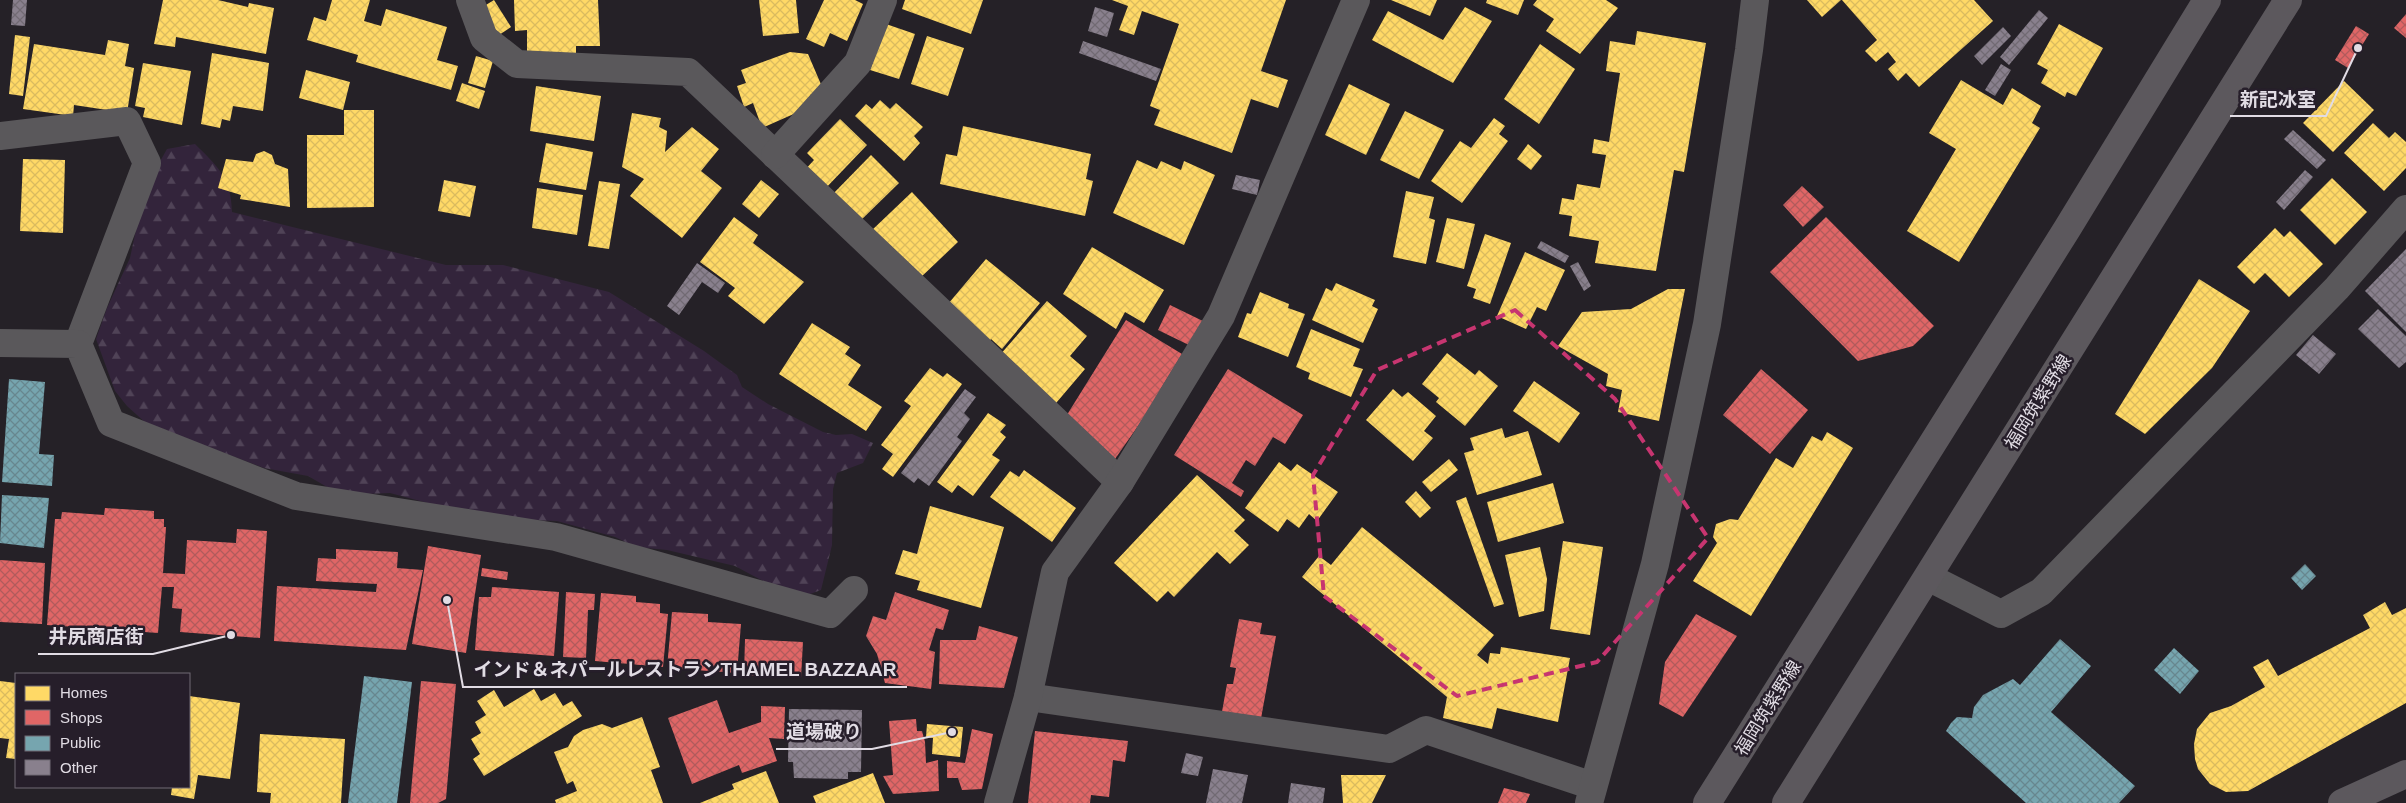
<svg xmlns="http://www.w3.org/2000/svg" width="2406" height="803" viewBox="0 0 2406 803" font-family="Arial,'Noto Sans JP',sans-serif">
	<style>
		.forest { fill: url(#forest-firs) }
		.homes { fill: url(#homes-cross-hatch) }
		.shops { fill: url(#shops-cross-hatch) }
		.public { fill: url(#public-cross-hatch) }
		.building { fill: url(#building-cross-hatch) }
		.lines { fill: none; stroke-linecap: round; stroke-linejoin: round }
		.minor { stroke: #5a585b; stroke-width: 28 }
		.major { stroke: #5c585d; stroke-width: 28 }
		.marked { fill: none; stroke: #c73570; stroke-width: 4; stroke-dasharray: 10 6; stroke-linejoin: round }
		.labels { text-anchor: middle; dominant-baseline: central; stroke-width: 5; stroke-linejoin: round; paint-order: stroke }
		.street-label { font-size: 18px; fill: #e1dce4; stroke: #261e2a }
		.leader { fill: none; stroke: #e1dce4; stroke-width: 2 }
		.callout-dot { fill: #e1dce4; stroke: #261e2a; stroke-width: 2 }
		.callout-label { font-size: 19px; text-anchor: middle; font-weight: bold; fill: #e1dce4; stroke: #261e2a; stroke-width: 5; stroke-linejoin: round; paint-order: stroke }
	</style>
	<defs>
		<pattern id="forest-firs" width="22" height="20" patternUnits="userSpaceOnUse" patternTransform="scale(1.25)"><rect width="22" height="20" fill="#33243b"/><path d="M5 1l3.5 6h-7zM16 11l3.5 6h-7z" fill="#504357"/></pattern>
		<pattern id="homes-cross-hatch" width="8" height="8" patternUnits="userSpaceOnUse" patternTransform="scale(1.25)"><rect width="8" height="8" fill="#ffd966"/><path d="M0 0l8 8M0 8l8-8" fill="none" stroke="#dabb5f"/></pattern>
		<pattern id="shops-cross-hatch" width="8" height="8" patternUnits="userSpaceOnUse" patternTransform="scale(1.25)"><rect width="8" height="8" fill="#e06666"/><path d="M0 0l8 8M0 8l8-8" fill="none" stroke="#b15b5c"/></pattern>
		<pattern id="public-cross-hatch" width="8" height="8" patternUnits="userSpaceOnUse" patternTransform="scale(1.25)"><rect width="8" height="8" fill="#76a5af"/><path d="M0 0l8 8M0 8l8-8" fill="none" stroke="#67878f"/></pattern>
		<pattern id="building-cross-hatch" width="8" height="8" patternUnits="userSpaceOnUse" patternTransform="scale(1.25)"><rect width="8" height="8" fill="#89808d"/><path d="M0 0l8 8M0 8l8-8" fill="none" stroke="#716a73"/></pattern>
	</defs>
	<rect width="100%" height="100%" fill="#252127"/>
	<!-- forest -->
	<path class="forest" d="M 195,144 C 218,167 231,177 232,212 L 446,265 L 503,265 L 609,292 L 704,351 L 737,375 L 742,387 L 768,404 L 823,432 L 836,435 L 852,434 L 873,443 L 863,463 L 837,473 L 833,489 L 832,545 L 821,590 L 802,597 L 763,581 L 735,566 L 667,550 L 636,547 L 615,537 L 557,521 L 530,520 L 439,506 L 390,493 L 341,495 L 308,476 L 264,468 L 147,424 L 127,406 L 115,391 L 96,339 L 107,308 L 130,258 L 145,188 L 167,149 Z"/>
	<!-- homes -->
	<g class="homes">
		<polygon points="163,0 218,0 248,7 249,3 274,8 266,54 176,37 175,47 154,44"/>
		<polygon points="332,0 370,0 364,21 381,26 386,9 447,27 437,60 458,66 451,90 356,62 358,55 307,40 314,17 326,21"/>
		<polygon points="494,0 511,27 499,35 481,8"/>
		<polygon points="514,0 598,0 600,46 576,46 576,54 527,56 527,30 515,31"/>
		<polygon points="759,0 796,0 799,33 763,36"/>
		<polygon points="824,0 855,0 863,4 847,41 830,33 824,47 806,39"/>
		<polygon points="905,0 983,0 971,34 902,9"/>
		<polygon points="1112,0 1286,0 1261,71 1288,80 1278,108 1251,99 1232,153 1154,125 1160,110 1150,106 1179,24 1142,11 1134,35 1119,30 1128,6"/>
		<polygon points="1391,0 1437,0 1430,16"/>
		<polygon points="1487,0 1524,0 1518,15 1486,3"/>
		<polygon points="1537,0 1606,0 1618,8 1580,54 1546,31 1554,19 1533,5"/>
		<polygon points="1807,0 1841,0 1822,17"/>
		<polygon points="1842,0 1974,0 1993,21 1919,87 1906,73 1898,81 1888,69 1896,62 1888,52 1876,62 1865,51 1877,40"/>
		<polygon points="1465,7 1492,21 1453,83 1372,40 1388,11 1443,40"/>
		<polygon points="886,24 915,34 899,79 870,70"/>
		<polygon points="2059,24 2103,48 2076,96 2067,92 2065,97 2041,83 2048,70 2037,64"/>
		<polygon points="1637,31 1706,43 1684,172 1674,170 1656,271 1595,263 1599,241 1569,236 1572,216 1559,214 1562,198 1574,200 1577,184 1600,188 1606,155 1592,153 1594,139 1609,142 1620,73 1606,71 1610,41 1635,45"/>
		<polygon points="15,35 30,37 23,96 9,94"/>
		<polygon points="927,36 964,48 948,96 911,84"/>
		<polygon points="108,40 129,44 125,66 134,68 127,113 74,105 73,116 23,109 34,44 105,55"/>
		<polygon points="1540,44 1575,69 1539,124 1504,99"/>
		<polygon points="790,52 808,54 823,89 810,95 814,105 762,128 753,103 744,107 737,86 746,83 741,70"/>
		<polygon points="212,53 269,63 263,111 233,106 230,121 222,119 220,128 201,124"/>
		<polygon points="476,56 493,61 485,88 468,83"/>
		<polygon points="143,63 191,71 182,125 143,117 145,108 135,106"/>
		<polygon points="306,70 350,82 343,110 299,98"/>
		<polygon points="1961,80 2003,105 2012,88 2041,106 2032,123 2040,128 1959,262 1907,231 1956,149 1929,133"/>
		<polygon points="2344,81 2374,110 2333,152 2303,123"/>
		<polygon points="462,83 485,91 479,109 456,101"/>
		<polygon points="1349,84 1390,104 1366,155 1325,135"/>
		<polygon points="536,86 601,96 594,141 530,131"/>
		<polygon points="880,100 890,109 896,103 923,127 914,136 920,143 904,161 855,116 866,104 872,109"/>
		<polygon points="344,110 374,110 374,207 307,208 307,135 344,135"/>
		<polygon points="1405,111 1444,130 1419,179 1380,160"/>
		<polygon points="632,113 661,118 659,127 667,131 665,152 692,127 719,149 701,171 722,188 682,238 630,196 644,179 622,167"/>
		<polygon points="1494,118 1505,126 1499,134 1508,141 1462,203 1431,181 1460,141 1471,148"/>
		<polygon points="840,119 867,145 823,191 803,172 814,160 807,153"/>
		<polygon points="2373,123 2389,138 2395,132 2406,142 2406,168 2384,191 2344,153"/>
		<polygon points="963,126 1091,154 1086,179 1093,181 1085,216 940,184 946,154 957,156"/>
		<polygon points="546,143 593,152 586,190 539,182"/>
		<polygon points="1528,144 1542,156 1531,170 1517,159"/>
		<polygon points="264,151 272,155 275,164 288,169 290,207 240,199 241,195 218,188 226,159 253,162 256,154"/>
		<polygon points="871,155 899,183 857,224 830,197"/>
		<polygon points="23,159 65,160 63,233 20,231"/>
		<polygon points="1137,160 1157,169 1161,161 1181,170 1184,161 1215,175 1184,245 1113,213"/>
		<polygon points="2332,178 2367,212 2335,245 2300,210"/>
		<polygon points="444,180 476,186 470,217 438,211"/>
		<polygon points="761,180 779,194 759,218 742,204"/>
		<polygon points="599,181 620,184 609,249 588,246"/>
		<polygon points="537,188 583,195 577,235 532,228"/>
		<polygon points="1406,191 1434,197 1429,218 1435,220 1426,264 1393,257"/>
		<polygon points="912,192 958,242 919,279 870,232"/>
		<polygon points="734,217 758,235 753,243 804,282 764,324 728,296 735,288 700,262"/>
		<polygon points="1447,218 1475,224 1464,269 1436,262"/>
		<polygon points="2275,228 2284,237 2290,231 2323,264 2289,297 2265,273 2254,284 2237,267"/>
		<polygon points="1485,234 1511,243 1490,304 1473,298 1476,289 1467,286"/>
		<polygon points="1092,247 1164,290 1144,323 1125,312 1116,329 1063,294"/>
		<polygon points="1525,252 1565,270 1546,311 1537,307 1526,329 1497,316"/>
		<polygon points="986,259 1040,303 1002,349 991,339 987,345 948,304"/>
		<polygon points="2199,279 2250,311 2212,368 2145,434 2115,414"/>
		<polygon points="1336,283 1375,300 1372,306 1378,309 1363,343 1312,320 1326,288 1332,291"/>
		<polygon points="1668,289 1685,289 1659,421 1618,412 1622,390 1606,386 1608,374 1558,346 1582,312 1631,309"/>
		<polygon points="1260,292 1289,304 1288,308 1305,314 1288,357 1238,337 1247,313 1251,314"/>
		<polygon points="1047,301 1087,336 1070,356 1085,369 1051,409 999,356"/>
		<polygon points="812,323 850,347 845,354 861,365 848,385 882,407 866,431 779,374"/>
		<polygon points="1311,329 1360,349 1353,366 1363,369 1351,397 1308,379 1310,373 1296,367"/>
		<polygon points="1447,353 1475,375 1479,370 1498,386 1465,426 1436,402 1439,398 1422,384"/>
		<polygon points="930,368 943,377 947,373 962,384 893,477 882,469 893,454 881,445 911,406 904,401"/>
		<polygon points="1534,381 1580,413 1559,443 1513,411"/>
		<polygon points="1393,389 1402,397 1408,392 1436,416 1424,431 1433,438 1413,461 1366,420"/>
		<polygon points="988,413 1006,425 1000,432 1006,437 992,455 1000,460 973,496 958,485 952,493 937,482"/>
		<polygon points="1502,428 1505,438 1528,431 1542,475 1477,495 1464,453 1474,450 1470,438"/>
		<polygon points="1827,432 1853,448 1751,616 1693,581 1717,543 1713,537 1716,524 1730,519 1738,520 1776,458 1793,468 1812,436 1822,441"/>
		<polygon points="1449,459 1458,470 1431,492 1422,482"/>
		<polygon points="1279,462 1291,471 1297,464 1338,492 1317,521 1309,514 1299,528 1287,519 1278,532 1245,508"/>
		<polygon points="1024,470 1076,508 1052,542 990,497 1010,471 1019,477"/>
		<polygon points="1197,475 1245,520 1234,531 1249,545 1230,564 1217,552 1174,597 1168,591 1157,602 1114,563"/>
		<polygon points="1553,483 1564,523 1498,542 1487,502"/>
		<polygon points="1416,491 1431,508 1420,518 1405,502"/>
		<polygon points="1466,497 1504,604 1494,607 1456,501"/>
		<polygon points="930,506 1004,527 981,608 917,590 920,581 895,574 903,550 917,554"/>
		<polygon points="1362,527 1494,635 1477,655 1488,664 1490,653 1500,654 1501,647 1570,658 1558,722 1497,708 1492,729 1443,718 1447,697 1302,577 1319,556 1331,565"/>
		<polygon points="1563,541 1603,547 1590,635 1550,629"/>
		<polygon points="1540,547 1547,579 1544,611 1519,617 1505,555"/>
		<polygon points="2385,602 2392,615 2406,608 2406,703 2248,791 2226,792 2210,784 2198,769 2195,759 2194,744 2197,729 2210,713 2231,706 2265,687 2253,667 2268,659 2278,676 2370,628 2363,615"/>
		<polygon points="0,681 16,683 16,759 6,758 9,739 0,738"/>
		<polygon points="534,689 541,701 555,693 563,706 572,701 582,716 484,776 473,759 480,754 471,739 481,733 475,722 486,715 477,701 494,690 504,707"/>
		<polygon points="189,696 240,703 230,779 198,775 194,799 171,795 172,787 189,787"/>
		<polygon points="642,717 660,767 651,770 663,803 556,803 555,800 577,791 573,781 567,784 554,752 568,747 574,736 583,730 602,724 612,728"/>
		<polygon points="927,724 963,727 960,757 932,754 933,738 926,737"/>
		<polygon points="260,734 345,739 341,803 270,803 271,793 257,792"/>
		<polygon points="766,771 779,803 700,803 734,789 732,784"/>
		<polygon points="873,773 885,803 816,803 813,796"/>
		<polygon points="1341,775 1386,775 1372,803 1343,803"/>
	</g>
	<!-- shops -->
	<g class="shops">
		<polygon points="2406,14 2406,38 2394,28"/>
		<polygon points="2356,26 2369,34 2348,68 2335,60"/>
		<polygon points="1802,186 1824,207 1803,227 1783,205"/>
		<polygon points="1826,217 1934,326 1913,346 1858,361 1770,272"/>
		<polygon points="1170,305 1207,323 1195,348 1158,330"/>
		<polygon points="1126,320 1182,354 1160,390 1166,394 1145,416 1115,459 1065,418"/>
		<polygon points="1228,369 1303,415 1285,444 1273,437 1255,466 1246,460 1232,483 1244,491 1241,497 1174,455"/>
		<polygon points="1761,369 1808,410 1770,454 1723,415"/>
		<polygon points="105,508 154,511 154,519 164,519 164,527 166,527 163,573 185,574 187,540 236,543 237,529 267,531 260,638 180,632 182,609 172,608 174,587 162,587 158,633 47,625 55,519 61,519 62,512 104,515"/>
		<polygon points="428,546 481,555 466,653 412,644"/>
		<polygon points="336,549 398,552 397,568 423,570 406,650 274,641 277,586 376,592 377,584 316,581 318,558 336,559"/>
		<polygon points="0,560 45,563 42,624 0,622"/>
		<polygon points="482,568 508,572 507,580 481,576"/>
		<polygon points="492,587 559,592 554,656 475,650 479,597 491,597"/>
		<polygon points="566,592 595,594 594,610 588,610 586,658 563,657"/>
		<polygon points="895,592 949,610 943,630 936,628 929,650 935,652 931,689 885,683 877,654 866,636 873,616 886,620"/>
		<polygon points="601,593 636,596 636,602 660,604 660,613 668,614 663,667 595,661"/>
		<polygon points="672,612 708,614 708,622 741,624 737,673 667,668"/>
		<polygon points="1696,614 1737,636 1683,717 1659,704 1665,662"/>
		<polygon points="1239,619 1262,623 1260,634 1276,636 1260,724 1221,717 1227,684 1233,684 1236,668 1230,667"/>
		<polygon points="979,626 1018,637 1004,688 939,684 940,640 976,640"/>
		<polygon points="745,639 803,642 801,678 744,675"/>
		<polygon points="421,681 456,684 446,799 438,803 410,803"/>
		<polygon points="717,700 729,733 761,722 761,706 785,707 784,739 769,738 777,761 742,773 739,765 692,784 668,718"/>
		<polygon points="916,719 917,731 922,731 925,742 926,763 938,760 939,791 893,794 883,776 893,775 889,721"/>
		<polygon points="972,729 993,734 982,789 962,790 958,778 947,778 947,761 965,763"/>
		<polygon points="1035,731 1128,741 1125,762 1113,760 1109,797 1091,795 1090,803 1028,803"/>
		<polygon points="1504,788 1530,794 1526,803 1498,803"/>
	</g>
	<!-- public -->
	<g class="public">
		<polygon points="9,379 45,382 39,454 54,455 52,486 2,482"/>
		<polygon points="2,495 49,498 44,548 0,543"/>
		<polygon points="2305,564 2316,576 2302,590 2291,578"/>
		<polygon points="2060,639 2091,666 2051,712 2135,786 2119,803 2026,803 1946,731 1951,723 1957,717 1972,718 1974,707 1983,695 2013,679 2020,685"/>
		<polygon points="2174,648 2199,671 2180,694 2154,670"/>
		<polygon points="364,676 412,682 397,803 348,803"/>
	</g>
	<!-- building -->
	<g class="building">
		<polygon points="13,0 27,0 25,26 11,25"/>
		<polygon points="1095,7 1114,13 1107,37 1088,31"/>
		<polygon points="2039,10 2048,18 2009,65 2000,57"/>
		<polygon points="2003,27 2011,36 1982,65 1974,56"/>
		<polygon points="1083,41 1161,69 1156,81 1079,53"/>
		<polygon points="2001,64 2011,70 1995,96 1985,90"/>
		<polygon points="2293,130 2326,160 2317,169 2284,139"/>
		<polygon points="2305,170 2313,177 2284,210 2276,202"/>
		<polygon points="1236,175 1260,180 1257,195 1232,189"/>
		<polygon points="1541,241 1569,256 1565,263 1537,248"/>
		<polygon points="2406,249 2406,332 2365,291"/>
		<polygon points="1578,262 1591,286 1584,291 1570,266"/>
		<polygon points="697,263 725,283 718,293 702,282 679,315 667,306"/>
		<polygon points="2378,309 2406,336 2406,362 2399,368 2358,329"/>
		<polygon points="2313,335 2336,354 2319,374 2296,355"/>
		<polygon points="965,389 976,397 964,413 970,419 957,437 962,441 929,486 918,478 914,483 901,473"/>
		<polygon points="789,709 862,710 861,772 848,772 848,779 794,778 793,762 788,762"/>
		<polygon points="1186,753 1203,757 1198,776 1181,773"/>
		<polygon points="1213,769 1248,775 1242,803 1206,803"/>
		<polygon points="1291,783 1325,788 1323,803 1288,803"/>
	</g>
	<g class="lines">
		<!-- minor -->
		<g class="minor">
			<polyline points="470,0 484,38 517,64 688,72 1120,482"/>
			<polyline points="0,136 127,121 147,163 78,344"/>
			<polyline points="775,155 858,63 883,0"/>
			<polyline points="0,343 78,344 111,423 296,496 556,537 830,614 854,590"/>
			<polyline points="1928,577 2001,614 2041,592 2337,288 2406,209"/>
			<polyline points="1028,697 1389,749 1426,730 1593,786"/>
			<polyline points="998,803 1028,697 1055,572 1120,482 1221,316 1356,0"/>
			<polyline points="1589,803 1655,564 1707,324 1749,50 1755,0"/>
		</g>
		<!-- major -->
		<g class="major">
			<polyline points="1707,803 2067,229 2207,0"/>
			<polyline points="1786,803 2288,0"/>
			<polyline points="2342,803 2406,774"/>
		</g>
	</g>
	<!-- marked area -->
	<path class="marked" d="M 1515,310 L 1615,399 L 1708,538 L 1597,662 L 1457,696 L 1324,596 L 1313,475 L 1377,370 Z"/>
	<g class="labels">
		<!-- street labels -->
		<g class="street-label">
			<text transform="translate(2038 402) rotate(-58)">福岡筑紫野線</text>
			<text transform="translate(1768 708) rotate(-58)">福岡筑紫野線</text>
		</g>
	</g>
	<!-- callouts -->
	<path class="leader" d="M2358 48L2326 116H2230M231 635L153 654H38M447 600L463 687H907M952 732L872 749H776"/>
	<g class="callout-dot">
		<circle cx="2358" cy="48" r="5"/>
		<circle cx="231" cy="635" r="5"/>
		<circle cx="447" cy="600" r="5"/>
		<circle cx="952" cy="732" r="5"/>
	</g>
	<g class="callout-label">
		<text x="2278" y="106">新記冰室</text>
		<text x="96" y="643">井尻商店街</text>
		<text x="685" y="676">インド＆ネパールレストランTHAMEL BAZZAAR</text>
		<text x="824" y="738">道場破り</text>
	</g>
	<!-- legend -->
	<rect x="15" y="673" width="175" height="115" fill="#261e2a" stroke="#716a74"/>
	<rect x="25" y="686" width="25" height="15" fill="#ffd966" stroke="#716a74"/>
	<text x="60" y="698" font-size="15" fill="#e1dce4">Homes</text>
	<rect x="25" y="710" width="25" height="15" fill="#e06666" stroke="#716a74"/>
	<text x="60" y="723" font-size="15" fill="#e1dce4">Shops</text>
	<rect x="25" y="736" width="25" height="15" fill="#76a5af" stroke="#716a74"/>
	<text x="60" y="748" font-size="15" fill="#e1dce4">Public</text>
	<rect x="25" y="760" width="25" height="15" fill="#89808d" stroke="#716a74"/>
	<text x="60" y="773" font-size="15" fill="#e1dce4">Other</text>
</svg>
